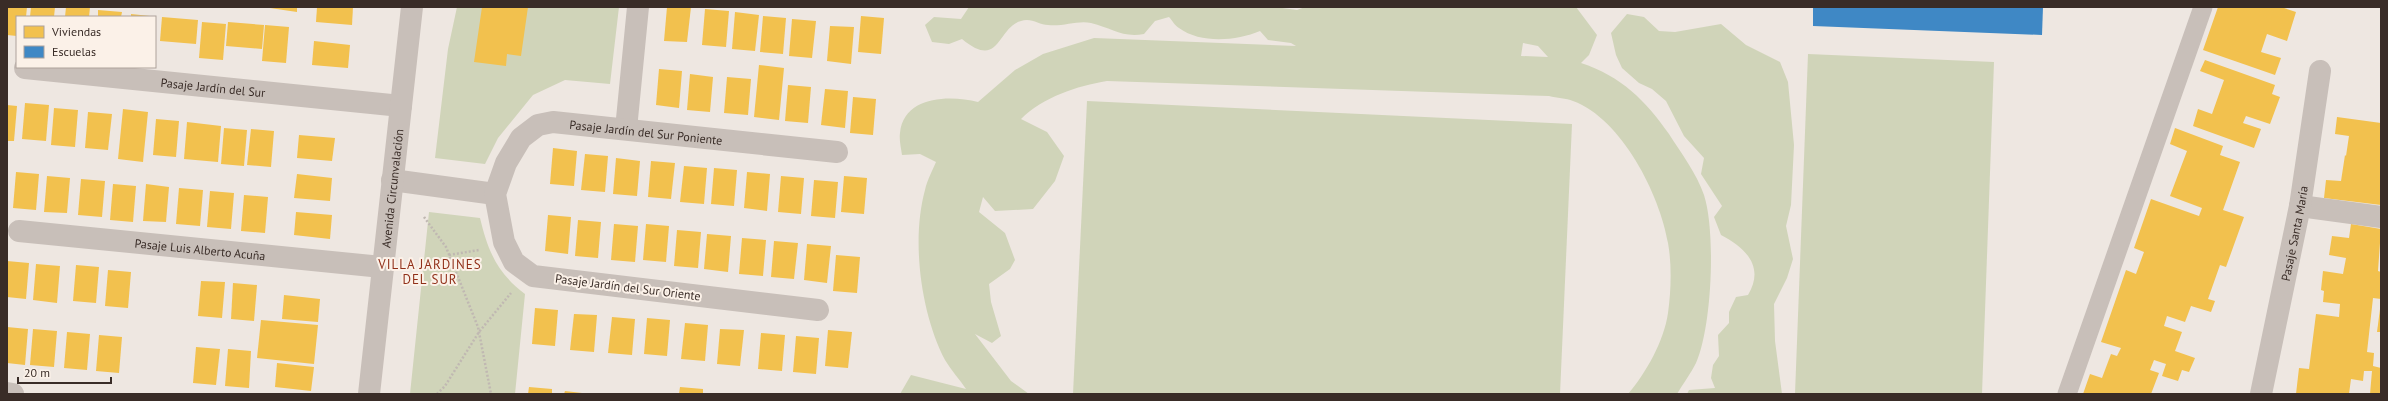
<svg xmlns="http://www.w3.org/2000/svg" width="2388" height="401" viewBox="0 0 2388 401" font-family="'PT Sans',sans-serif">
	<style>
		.green { fill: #d0d4b9; fill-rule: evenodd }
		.homes { fill: #f2c14e }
		.schools { fill: #3f88c5 }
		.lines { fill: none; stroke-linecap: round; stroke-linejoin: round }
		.path { stroke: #c0b8b2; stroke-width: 2.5; stroke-dasharray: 2 2; stroke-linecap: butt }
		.lane { stroke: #c8bfb9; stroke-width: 19 }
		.street { stroke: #c8bfb9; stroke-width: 22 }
		.labels { text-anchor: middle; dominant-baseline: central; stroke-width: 4; stroke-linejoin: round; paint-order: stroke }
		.street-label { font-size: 12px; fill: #392c27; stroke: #fbf1e8 }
		.neighbourhood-label { font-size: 13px; letter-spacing: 1px; fill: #902f18; stroke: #fbf1e8 }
	</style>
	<rect width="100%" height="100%" fill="#eee7e1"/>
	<!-- green -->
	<g class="green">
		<polygon points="457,7 619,7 610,84 565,80 533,95 498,138 485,164 435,158 448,49"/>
		<path d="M 969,7 L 1275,7 L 1297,10 L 1305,7 L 1576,7 L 1597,35 L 1589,55 L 1581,63 C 1621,76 1646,101 1669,134 C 1681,153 1697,174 1704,195 C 1716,232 1712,327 1696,363 C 1691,373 1683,384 1677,394 L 1628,394 C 1646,373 1664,341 1668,313 C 1671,291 1672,265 1668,243 C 1660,195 1622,119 1573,101 C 1566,98 1557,98 1549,96 L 1107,81 C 1077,86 1043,97 1021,119 L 1047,132 L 1064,156 L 1055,181 L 1033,209 L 995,211 L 983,197 L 979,212 L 1005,233 L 1015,260 L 1010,269 L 989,284 L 991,302 L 1001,336 L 992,343 L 975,334 L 1011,381 L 1029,394 L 900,394 L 911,375 L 966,389 C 960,380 951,370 945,360 C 921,314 911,241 925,190 C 927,181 932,171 936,162 L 920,154 L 902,155 C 901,148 899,140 900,133 C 904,96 949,95 978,102 L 1015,70 L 1043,54 L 1094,38 L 1296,46 L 1291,43 L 1268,40 L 1260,31 C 1236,41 1201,44 1179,28 C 1175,26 1172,20 1169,17 L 1155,21 L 1144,34 C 1122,38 1112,28 1091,23 C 1078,20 1062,27 1048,25 C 1041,25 1034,20 1027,20 C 996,21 1003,73 962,39 L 949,44 L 932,42 L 925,25 L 934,17 L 961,19 ZM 1523,43 L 1538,46 L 1548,57 L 1521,56 Z"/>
		<path d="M 1627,14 L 1644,17 L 1659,31 L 1675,32 L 1721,24 L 1746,45 L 1780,62 L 1788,82 L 1794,145 L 1791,205 L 1786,226 L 1793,259 L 1787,278 L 1774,304 L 1775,341 L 1782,394 L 1687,394 L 1689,390 L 1715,388 L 1711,378 L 1713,365 L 1719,356 L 1718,335 L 1729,323 L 1729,312 L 1736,297 L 1748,295 C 1765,267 1746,248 1721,235 L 1714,217 L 1722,206 L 1701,174 L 1704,158 L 1684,136 L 1666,101 L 1652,89 L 1639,83 L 1622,68 L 1616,55 L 1611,33 Z"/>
		<polygon points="1808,54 1994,62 1982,394 1795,394"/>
		<polygon points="1087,101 1572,124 1560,394 1073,394"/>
		<path d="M 429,212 L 480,218 C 488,251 497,273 525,294 L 515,394 L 410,394 Z"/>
	</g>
	<!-- homes -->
	<g class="homes">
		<polygon points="7,7 27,7 26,17 17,17 17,36 7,35"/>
		<polygon points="31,7 55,7 54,17 30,17"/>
		<polygon points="66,7 90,7 89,17 65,17"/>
		<polygon points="263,7 297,7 297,12"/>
		<polygon points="317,7 353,7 352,25 316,22"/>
		<polygon points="482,7 528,7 521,56 507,54 506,66 474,62"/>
		<polygon points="667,7 691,7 687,42 664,41"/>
		<polygon points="2218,7 2281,7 2296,12 2287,41 2267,34 2261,52 2281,58 2275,75 2203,50"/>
		<polygon points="705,9 729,11 726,47 702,45"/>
		<polygon points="98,10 122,12 121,17 98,17"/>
		<polygon points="735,12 759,15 755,51 732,49"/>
		<polygon points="131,14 150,16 150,17 131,17"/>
		<polygon points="763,16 786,18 783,54 760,52"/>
		<polygon points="861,16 884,18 881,54 858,52"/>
		<polygon points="162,17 198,20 196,44 160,41"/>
		<polygon points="792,19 816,21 812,58 789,56"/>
		<polygon points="202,22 226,24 223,60 199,58"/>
		<polygon points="228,22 264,25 262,49 226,46"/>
		<polygon points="265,25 289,27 286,63 262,61"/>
		<polygon points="830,26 854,27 851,64 827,61"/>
		<polygon points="314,41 350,45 348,68 312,65"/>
		<polygon points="2205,60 2275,85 2272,94 2280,97 2270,124 2246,116 2243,123 2261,129 2254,148 2193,126 2198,109 2212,114 2224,80 2200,71"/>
		<polygon points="759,65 784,68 779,120 754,117"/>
		<polygon points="659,69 682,71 679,108 656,105"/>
		<polygon points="690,74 713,77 710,112 687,110"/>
		<polygon points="727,77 751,79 748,115 724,113"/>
		<polygon points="788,85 811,87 808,123 785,121"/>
		<polygon points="825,89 848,91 845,128 821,125"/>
		<polygon points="853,97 876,99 873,135 850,133"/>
		<polygon points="25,103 49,105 46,141 22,139"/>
		<polygon points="7,105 17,106 14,141 7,141"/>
		<polygon points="54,108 78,110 75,147 51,145"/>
		<polygon points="123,109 148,112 143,162 118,159"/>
		<polygon points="88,112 112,114 108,150 85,148"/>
		<polygon points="2337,117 2381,123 2381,205 2324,198 2326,180 2341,181 2345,155 2346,156 2349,136 2335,134"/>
		<polygon points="156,119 179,121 176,157 153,155"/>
		<polygon points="187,122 221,126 218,162 184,159"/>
		<polygon points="224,128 247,130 244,166 221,164"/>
		<polygon points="2175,128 2223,146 2220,155 2240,162 2223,210 2244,217 2226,267 2220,265 2208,299 2215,301 2211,312 2191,306 2185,322 2167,316 2164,326 2182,332 2175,351 2195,358 2189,372 2182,370 2178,381 2162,376 2166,364 2154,360 2150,370 2159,373 2151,394 2083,394 2090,374 2102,378 2111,354 2117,356 2121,348 2101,342 2126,270 2136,274 2144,252 2134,248 2151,199 2199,216 2202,208 2170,196 2187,151 2170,144"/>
		<polygon points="251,129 274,131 271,167 247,165"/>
		<polygon points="299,135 335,138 332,161 297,158"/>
		<polygon points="553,148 577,151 574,186 550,184"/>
		<polygon points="585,154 608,156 605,192 581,190"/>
		<polygon points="616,158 640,161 637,196 613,194"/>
		<polygon points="651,161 675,163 671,199 648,197"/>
		<polygon points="684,166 707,168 704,204 680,202"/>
		<polygon points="714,168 737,170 734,206 711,204"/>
		<polygon points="16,172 39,174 36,210 13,208"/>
		<polygon points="747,172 770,174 767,211 744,208"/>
		<polygon points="297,174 332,178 330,201 294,198"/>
		<polygon points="47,176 70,178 67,213 44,212"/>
		<polygon points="781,176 804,178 801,214 778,212"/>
		<polygon points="844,176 867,178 864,214 841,212"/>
		<polygon points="81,179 105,181 102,217 78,215"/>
		<polygon points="814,180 838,182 835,218 811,216"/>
		<polygon points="113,184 136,186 133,222 110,220"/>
		<polygon points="146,184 169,187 166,222 143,221"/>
		<polygon points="179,188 203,190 200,226 176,224"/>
		<polygon points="210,191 234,193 231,229 207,227"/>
		<polygon points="244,195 268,197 265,233 241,231"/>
		<polygon points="296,212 332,215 330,239 294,235"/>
		<polygon points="548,215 571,217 568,254 545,251"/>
		<polygon points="578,220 601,222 598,258 575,256"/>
		<polygon points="614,224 638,226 635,262 611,260"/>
		<polygon points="646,224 669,226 666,262 643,260"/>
		<polygon points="2351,224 2381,229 2378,271 2381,272 2381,299 2373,298 2367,352 2374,353 2373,366 2381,368 2381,394 2370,394 2372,371 2364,371 2363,381 2351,379 2349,394 2296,394 2299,368 2309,369 2316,314 2339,317 2340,304 2323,302 2324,291 2321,290 2323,271 2343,274 2346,258 2329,255 2332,236 2349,238"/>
		<polygon points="677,230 701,232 698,268 674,266"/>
		<polygon points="707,234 731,236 728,272 704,269"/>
		<polygon points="742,238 766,240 763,276 739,274"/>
		<polygon points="774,241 798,243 794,279 771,277"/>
		<polygon points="807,244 831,246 827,283 804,280"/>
		<polygon points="836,255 860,257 857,293 833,291"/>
		<polygon points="7,261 29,263 26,299 7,297"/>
		<polygon points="36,264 60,266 57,303 33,300"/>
		<polygon points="76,265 99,267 96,303 73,301"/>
		<polygon points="108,270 131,272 128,308 105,306"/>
		<polygon points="201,281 225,282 222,318 198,316"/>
		<polygon points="233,283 257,285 254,321 231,319"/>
		<polygon points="284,295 320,299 318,322 282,319"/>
		<polygon points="535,308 558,310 555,346 532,344"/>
		<polygon points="2380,309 2381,309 2381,332 2377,332"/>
		<polygon points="574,314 597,315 594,352 570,350"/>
		<polygon points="612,317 635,319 632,355 608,353"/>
		<polygon points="647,318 670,320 667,356 644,354"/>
		<polygon points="261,320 318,325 314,364 257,358"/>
		<polygon points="685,323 708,325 705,361 681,359"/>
		<polygon points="7,327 28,329 25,365 7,363"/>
		<polygon points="33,329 57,331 54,367 30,365"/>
		<polygon points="720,329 744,330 740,366 717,364"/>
		<polygon points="828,330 852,332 848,368 825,366"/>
		<polygon points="67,332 90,334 87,370 64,368"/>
		<polygon points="761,333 785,335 782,371 758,369"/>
		<polygon points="99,335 122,337 119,373 96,371"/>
		<polygon points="796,336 819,338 816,374 793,372"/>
		<polygon points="196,347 220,349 216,385 193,383"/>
		<polygon points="228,349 251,351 249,388 225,386"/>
		<polygon points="277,363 314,367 311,391 275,387"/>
		<polygon points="529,387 552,389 552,394 528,394"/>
		<polygon points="680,387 703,389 703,394 679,394"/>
		<polygon points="565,391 582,393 582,394 564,394"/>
	</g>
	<!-- schools -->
	<polygon class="schools" points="1813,7 2043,7 2042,35 1813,26"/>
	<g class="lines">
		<!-- path -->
		<g class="path">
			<polyline points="424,217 446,247 478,327 491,394"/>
			<polyline points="449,255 479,250"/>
			<polyline points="437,394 445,386 479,332 511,293"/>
		</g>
		<!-- lane -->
		<polyline class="lane" points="2067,394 2203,7"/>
		<!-- street -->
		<g class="street">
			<path id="s1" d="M 25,68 L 401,106"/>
			<polyline points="626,129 638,7"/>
			<polyline points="392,180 495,194"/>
			<polyline points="2300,206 2381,217"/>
			<path id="s2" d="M 19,231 L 382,267"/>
			<path id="s3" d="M 818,310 L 533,276 L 514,262 L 504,242 L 495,194 L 506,163 L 521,138 L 538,125 L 553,122 L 837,152"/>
			<polyline points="7,393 13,394"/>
			<path id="s4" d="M 369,394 L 412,7"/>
			<path id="s5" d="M 2261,394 L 2300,206 L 2320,71"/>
		</g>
	</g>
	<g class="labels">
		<!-- street labels -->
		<g class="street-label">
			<text stroke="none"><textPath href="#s1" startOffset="189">Pasaje Jardín del Sur</textPath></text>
			<text stroke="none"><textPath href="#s3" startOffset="574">Pasaje Jardín del Sur Poniente</textPath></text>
			<text stroke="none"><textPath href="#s4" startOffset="207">Avenida Circunvalación</textPath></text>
			<text stroke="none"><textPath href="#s5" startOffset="164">Pasaje Santa María</textPath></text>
			<text stroke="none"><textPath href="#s2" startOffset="182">Pasaje Luis Alberto Acuña</textPath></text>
			<text transform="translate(628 287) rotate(7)">Pasaje Jardín del Sur Oriente</text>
		</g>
		<!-- neighbourhood labels -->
		<g class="neighbourhood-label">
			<text x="430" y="264">VILLA JARDINES<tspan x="430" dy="15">DEL SUR</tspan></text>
		</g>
	</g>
	<!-- border -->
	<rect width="2388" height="401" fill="none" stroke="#392c27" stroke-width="16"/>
	<!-- legend -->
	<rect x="16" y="16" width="140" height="52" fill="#fbf1e8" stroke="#ada29b"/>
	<rect x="24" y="26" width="20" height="12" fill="#f2c14e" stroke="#ada29b"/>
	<text x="52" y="36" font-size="12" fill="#392c27">Viviendas</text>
	<rect x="24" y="46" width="20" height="12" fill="#3f88c5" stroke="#ada29b"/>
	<text x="52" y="56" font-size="12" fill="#392c27">Escuelas</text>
	<!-- scale -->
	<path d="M18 377v6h93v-6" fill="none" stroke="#392c27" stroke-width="2"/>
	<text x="24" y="377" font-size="12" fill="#392c27" stroke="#fbf1e8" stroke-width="3" paint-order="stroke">20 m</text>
</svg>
